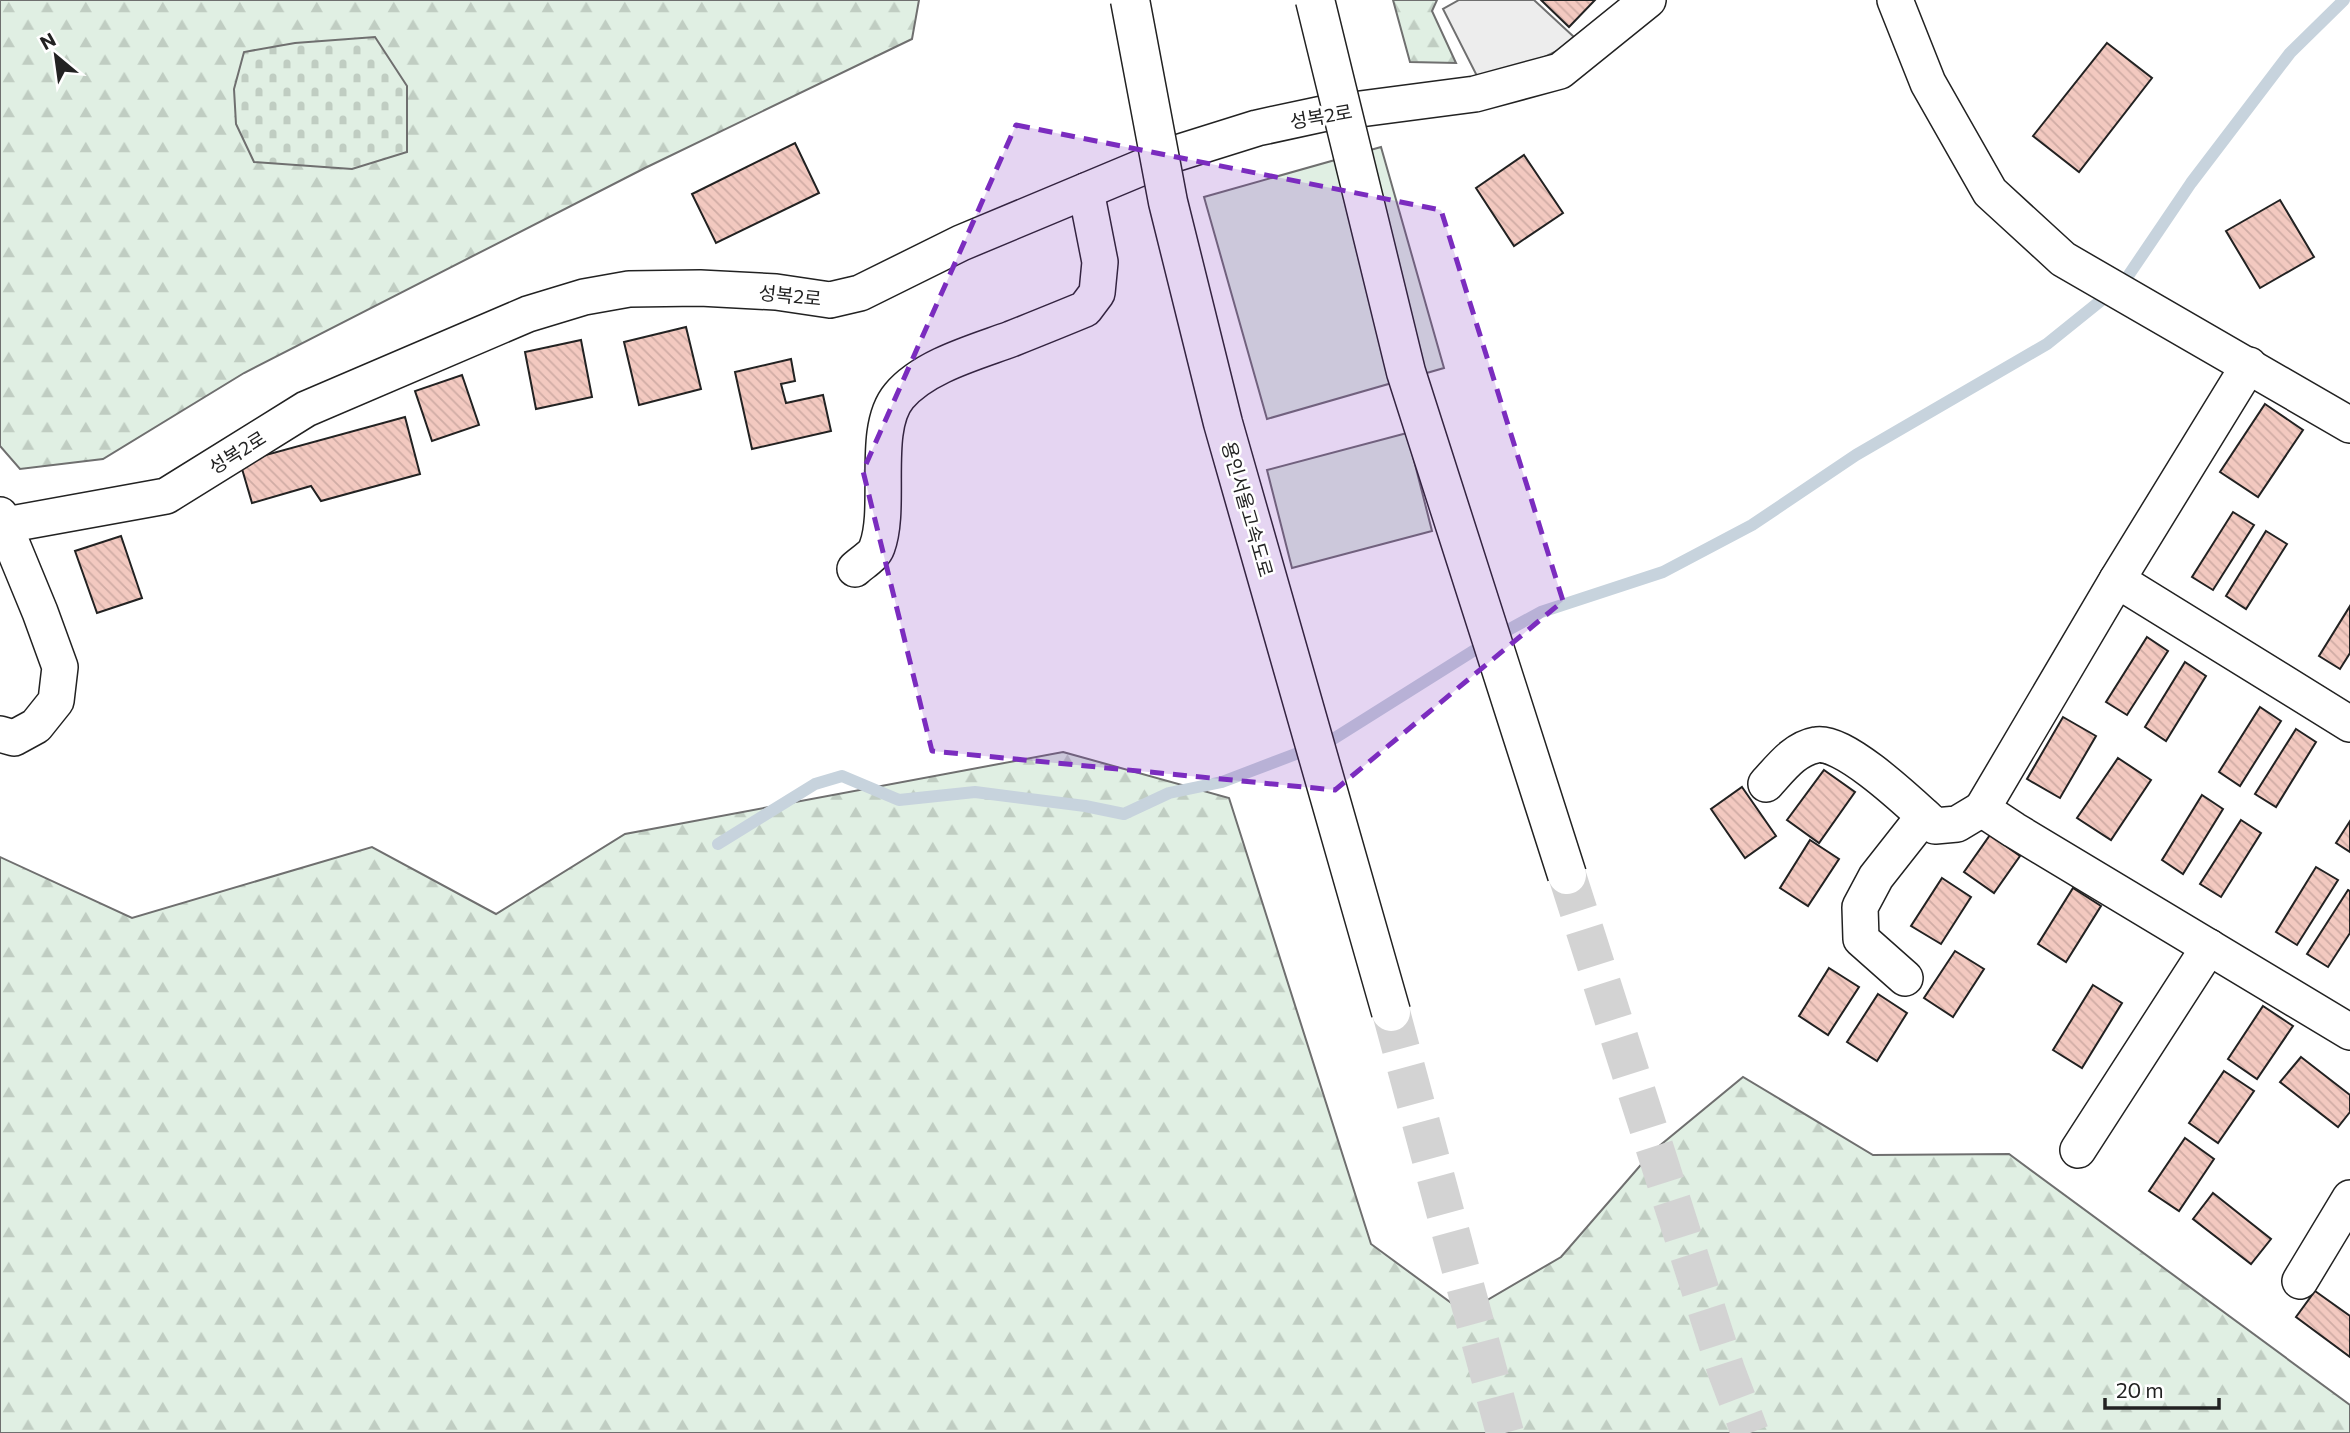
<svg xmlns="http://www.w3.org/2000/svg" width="2350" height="1433" viewBox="0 0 2350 1433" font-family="Commissioner,'Noto Sans KR',sans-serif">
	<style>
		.forest { fill: url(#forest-firs); stroke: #6f6f6f; stroke-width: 2 }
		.cemetery { fill: url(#cemetery-stones); stroke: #6f6f6f; stroke-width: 2 }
		.park { fill: #e0efe3; stroke: #6f6f6f; stroke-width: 2 }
		.parking { fill: #ededed; stroke: #6f6f6f; stroke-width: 2 }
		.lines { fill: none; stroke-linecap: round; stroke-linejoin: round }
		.stream { stroke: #c7d3dd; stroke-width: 12 }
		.building { fill: url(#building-back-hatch); stroke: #222; stroke-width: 2 }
		.highway-tunnel { stroke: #d3d3d3; stroke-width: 38; stroke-dasharray: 38 19; stroke-linecap: butt }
		.street-casing { stroke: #222; stroke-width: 38 }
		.street { stroke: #fff; stroke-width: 35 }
		.highway-bridge-casing { stroke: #222; stroke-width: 41; stroke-linecap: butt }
		.highway-bridge { stroke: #fff; stroke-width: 38 }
		.marked { fill: #7b2cbf; fill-opacity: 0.2; stroke: #7b2cbf; stroke-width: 5; stroke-dasharray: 14 9; stroke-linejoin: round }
		.labels { text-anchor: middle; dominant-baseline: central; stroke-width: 5; stroke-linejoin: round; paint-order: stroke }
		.street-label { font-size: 19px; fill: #222; stroke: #fff }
	</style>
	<defs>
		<pattern id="forest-firs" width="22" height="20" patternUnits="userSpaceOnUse" patternTransform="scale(1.75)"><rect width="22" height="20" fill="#e0efe3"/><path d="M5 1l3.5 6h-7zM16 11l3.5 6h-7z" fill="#c0cdc2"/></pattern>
		<pattern id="cemetery-stones" width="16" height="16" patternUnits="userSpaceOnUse" patternTransform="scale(1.75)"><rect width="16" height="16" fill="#e0efe3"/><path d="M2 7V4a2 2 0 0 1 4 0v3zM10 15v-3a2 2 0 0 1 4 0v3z" fill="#c0cdc2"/></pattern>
		<pattern id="building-back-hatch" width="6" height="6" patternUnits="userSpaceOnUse" patternTransform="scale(1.75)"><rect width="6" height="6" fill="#f3c9c0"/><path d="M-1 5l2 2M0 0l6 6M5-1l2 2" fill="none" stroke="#d0aca5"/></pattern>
	</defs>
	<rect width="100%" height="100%" fill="#fff"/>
	<!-- forest -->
	<g class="forest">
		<polygon points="0,0 919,0 912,39 645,168 244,373 103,459 20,469 0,446"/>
		<polygon points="1393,0 1437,0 1432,11 1456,63 1410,62"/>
		<polygon points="1063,752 1229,798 1371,1244 1465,1313 1561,1257 1652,1152 1743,1077 1873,1155 2009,1154 2350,1405 2350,1433 0,1433 0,857 132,918 372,847 496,914 625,834"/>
	</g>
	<!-- cemetery -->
	<polygon class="cemetery" points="375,37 407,86 407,152 352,169 254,162 236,124 234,89 244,52 295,43"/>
	<!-- park -->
	<g class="park">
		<polygon points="1381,147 1444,368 1267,419 1204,197"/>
		<polygon points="1407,433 1432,531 1292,568 1267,470"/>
	</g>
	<!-- parking -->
	<polygon class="parking" points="1459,0 1534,0 1574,37 1559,50 1511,73 1478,78 1443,9"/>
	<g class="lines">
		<!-- stream -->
		<polyline class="stream" points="718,844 815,784 842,776 899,800 975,792 1085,806 1124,814 1169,793 1222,782 1330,741 1497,636 1541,612 1663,572 1752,525 1856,455 2047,344 2124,282 2191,183 2290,53 2344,0"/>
	</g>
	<!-- building -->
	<g class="building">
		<polygon points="1541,0 1595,0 1569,27"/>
		<polygon points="2107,43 2152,78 2079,172 2033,136"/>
		<polygon points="795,143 819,193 716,243 692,194"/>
		<polygon points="1524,155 1563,213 1514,246 1476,188"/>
		<polygon points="2280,200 2314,257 2260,288 2226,231"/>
		<polygon points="686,327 701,389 639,405 624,342"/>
		<polygon points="581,340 592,397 536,409 525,352"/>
		<polygon points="791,359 795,381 781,384 786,403 823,395 831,431 752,449 735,372"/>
		<polygon points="462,375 479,425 432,441 415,391"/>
		<polygon points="2265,404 2303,430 2258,497 2220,472"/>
		<polygon points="405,417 420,474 321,501 311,486 252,503 240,462"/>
		<polygon points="2233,512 2254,525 2213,590 2192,577"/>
		<polygon points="2266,531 2287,544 2246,609 2226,596"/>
		<polygon points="121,536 142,598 97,613 75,551"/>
		<polygon points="2350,606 2350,653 2340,669 2319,656"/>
		<polygon points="2147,637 2168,651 2127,715 2106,702"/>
		<polygon points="2185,662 2206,676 2166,741 2145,727"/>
		<polygon points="2260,707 2281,721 2240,786 2219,772"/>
		<polygon points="2063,717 2096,736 2060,798 2027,779"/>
		<polygon points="2296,729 2316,742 2276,807 2255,794"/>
		<polygon points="2118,758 2151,780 2111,840 2077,818"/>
		<polygon points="1824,770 1855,792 1819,843 1787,820"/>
		<polygon points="1742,787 1776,836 1745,858 1711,809"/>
		<polygon points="2202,795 2223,809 2183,874 2162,860"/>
		<polygon points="2241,820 2261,833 2221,897 2200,884"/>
		<polygon points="2350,821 2350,852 2336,843"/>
		<polygon points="1990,835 2020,856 1994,893 1964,872"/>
		<polygon points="1810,840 1839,859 1808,906 1780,888"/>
		<polygon points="2316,867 2338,880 2297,945 2276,932"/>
		<polygon points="1942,878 1971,897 1941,944 1911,926"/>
		<polygon points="2073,888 2101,906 2066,962 2038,944"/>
		<polygon points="2348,890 2350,891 2350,933 2328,967 2307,954"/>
		<polygon points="1955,951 1984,969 1953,1017 1924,998"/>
		<polygon points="1829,968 1859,987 1828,1035 1799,1016"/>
		<polygon points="2093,985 2122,1003 2082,1068 2053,1050"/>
		<polygon points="1878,994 1907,1013 1877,1061 1847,1042"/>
		<polygon points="2263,1006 2293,1026 2257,1079 2228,1059"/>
		<polygon points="2301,1057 2350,1095 2350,1112 2338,1127 2280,1082"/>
		<polygon points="2224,1071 2254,1091 2218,1143 2189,1123"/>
		<polygon points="2185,1138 2214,1159 2179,1211 2149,1191"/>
		<polygon points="2213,1193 2271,1239 2251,1264 2193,1219"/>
		<polygon points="2315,1291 2350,1316 2350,1357 2296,1317"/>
	</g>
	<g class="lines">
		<!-- highway-tunnel -->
		<g class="highway-tunnel">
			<polyline points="1567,875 1726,1370 1750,1433"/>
			<polyline points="1391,1012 1505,1433"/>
		</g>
		<!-- street casing -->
		<g class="street-casing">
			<g id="street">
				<polyline points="1895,0 1928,83 1990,192 2063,259 2350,425"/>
				<polyline points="2249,365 2117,580 1982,809 2014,830 2350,1032"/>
				<polyline points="0,515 40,612 60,667 56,701 36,726 14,738 0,734"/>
				<polyline points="0,526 166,496 306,409 528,314 584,297 629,289 700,288 776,292 830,300 860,293 961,243 1174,154 1257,128 1322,114 1475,94 1560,71 1648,0"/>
				<path d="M 855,569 C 861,563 874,556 877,547 C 892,507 871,429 899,396 C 924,366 976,352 1011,339 C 1036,329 1061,319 1085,309 L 1097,293 L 1100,262 L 1086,191"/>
				<polyline points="2117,580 2350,724"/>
				<path d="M 1766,784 C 1780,769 1794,749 1816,745 C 1844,739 1914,807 1935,826 L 1957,824 L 1982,809"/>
				<polyline points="1905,978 1861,939 1860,907 1876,877 1924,816"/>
				<polyline points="2078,1150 2209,947"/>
				<polyline points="2300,1281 2350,1198"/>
			</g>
		</g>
		<!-- street -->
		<use href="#street" class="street"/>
		<!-- highway-bridge casing -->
		<g class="highway-bridge-casing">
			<g id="highway-bridge">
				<polyline points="1130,0 1168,202 1223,423 1391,1012"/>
				<polyline points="1315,0 1406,372 1567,875"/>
			</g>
		</g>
		<!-- highway-bridge -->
		<use href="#highway-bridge" class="highway-bridge"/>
	</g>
	<!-- marked area -->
	<path class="marked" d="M 1016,125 L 1441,210 L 1563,601 L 1335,790 L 932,751 L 863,471 Z"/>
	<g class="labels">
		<!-- street labels -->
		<g class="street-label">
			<text transform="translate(1321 116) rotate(-10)">성복2로</text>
			<text transform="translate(790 295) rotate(6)">성복2로</text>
			<text transform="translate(237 452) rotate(-32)">성복2로</text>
			<text transform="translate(1248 509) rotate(74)">용인서울고속도로</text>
		</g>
	</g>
	<!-- north arrow -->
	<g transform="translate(56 56) rotate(331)" stroke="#ffffff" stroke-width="5" paint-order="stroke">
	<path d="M0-5L12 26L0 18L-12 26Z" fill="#222222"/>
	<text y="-10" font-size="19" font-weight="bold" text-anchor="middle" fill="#222222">N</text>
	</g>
	<!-- scale -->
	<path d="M2105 1398v10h114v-10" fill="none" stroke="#222222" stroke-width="3.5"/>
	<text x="2116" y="1398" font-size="21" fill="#222222" stroke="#ffffff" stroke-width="5" paint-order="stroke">20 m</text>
</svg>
